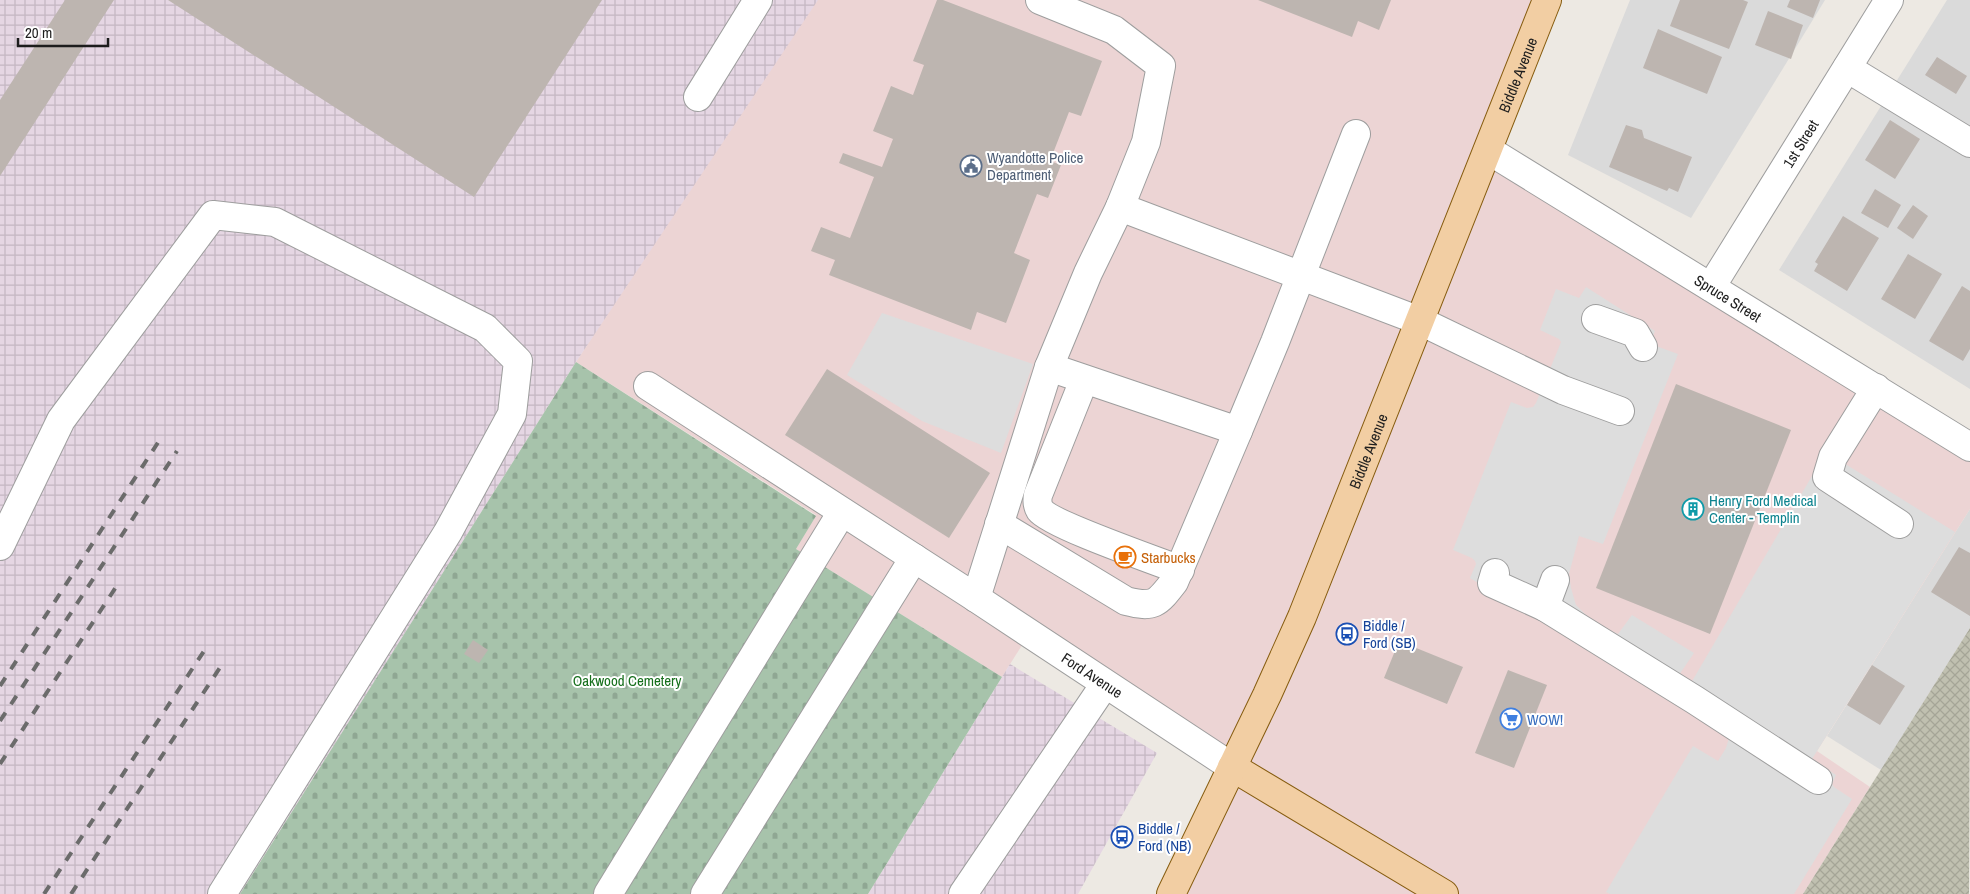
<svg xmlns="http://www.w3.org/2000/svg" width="1970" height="894" viewBox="0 0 1970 894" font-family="'Archivo Narrow',sans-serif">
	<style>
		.residential { fill: #dadada }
		.commercial { fill: #ecd4d4 }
		.industrial { fill: url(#industrial-grid) }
		.construction { fill: url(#construction-cross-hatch) }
		.cemetery { fill: url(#cemetery-stones) }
		.parking { fill: #ddd }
		.building { fill: #bdb5b0 }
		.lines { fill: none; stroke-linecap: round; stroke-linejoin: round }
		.minor-casing { stroke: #9e9e9e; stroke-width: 30 }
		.major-casing { stroke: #865c0f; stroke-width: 30 }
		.minor { stroke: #fff; stroke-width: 28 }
		.major { stroke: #f2cea3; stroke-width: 28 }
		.rail { stroke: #6b6b6b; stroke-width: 4; stroke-dasharray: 10 10; stroke-linecap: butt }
		.labels { text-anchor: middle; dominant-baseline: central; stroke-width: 4; stroke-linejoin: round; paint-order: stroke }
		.street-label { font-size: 15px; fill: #1d1d1d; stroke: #fff }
		.service-label { font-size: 15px; fill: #4e5e75; stroke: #fff; text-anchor: start }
		.culture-label { font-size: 15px; fill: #0d838f; stroke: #fff; text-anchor: start }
		.food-label { font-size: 15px; fill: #c56008; stroke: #fff; text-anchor: start }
		.transit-label { font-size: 15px; fill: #164399; stroke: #fff; text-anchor: start }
		.park-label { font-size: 15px; fill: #166f1c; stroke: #fff }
		.shop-label { font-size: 15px; fill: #366cbe; stroke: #fff; text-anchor: start }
	</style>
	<defs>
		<pattern id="industrial-grid" width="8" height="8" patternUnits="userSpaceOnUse" patternTransform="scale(1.25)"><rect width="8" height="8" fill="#e5d6e3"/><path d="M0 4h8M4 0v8" fill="none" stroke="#c4b7c2"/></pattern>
		<pattern id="construction-cross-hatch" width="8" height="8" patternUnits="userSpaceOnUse" patternTransform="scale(1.25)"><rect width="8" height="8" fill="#c0c0b0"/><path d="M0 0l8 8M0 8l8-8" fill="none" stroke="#a5a597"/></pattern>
		<pattern id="cemetery-stones" width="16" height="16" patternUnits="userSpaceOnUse" patternTransform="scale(1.25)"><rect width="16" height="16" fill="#a7c3ab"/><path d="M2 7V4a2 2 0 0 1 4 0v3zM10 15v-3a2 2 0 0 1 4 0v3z" fill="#8fa793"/></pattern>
	</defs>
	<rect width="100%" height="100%" fill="#ede9e3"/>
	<!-- residential -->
	<g class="residential">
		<polygon points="1630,0 1825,0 1691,218 1568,155"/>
		<polygon points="1947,0 1970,0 1970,389 1779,270"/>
		<polygon points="1970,509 1970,628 1881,770 1827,736"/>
	</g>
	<!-- commercial -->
	<polygon class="commercial" points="812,0 1547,0 1488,150 1970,447 1970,509 1817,751 1870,787 1803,894 1171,894 1232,767 1029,634 1002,677 796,549 816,515 576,362"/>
	<!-- industrial -->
	<g class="industrial">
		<polygon points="0,0 818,0 576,362 240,894 0,894"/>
		<polygon points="1010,664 1157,753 1078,894 868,894"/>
	</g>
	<!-- construction -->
	<polygon class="construction" points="1970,628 1969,894 1803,894 1870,787"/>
	<!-- cemetery -->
	<polygon class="cemetery" points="576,362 816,516 796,549 1002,677 868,894 240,894"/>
	<!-- parking -->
	<g class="parking">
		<polygon points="1586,287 1655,331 1652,339 1656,346 1678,354 1603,544 1579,536 1569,574 1571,588 1576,605 1593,622 1618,634 1632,615 1694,653 1679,675 1691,683 1826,452 1955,532 1812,759 1836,775 1832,784 1834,787 1852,799 1794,894 1610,894 1606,892 1693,746 1718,761 1726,748 1729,738 1470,578 1476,564 1475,561 1472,558 1453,550 1511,402 1527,408 1533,407 1536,403 1559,347 1561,342 1559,339 1540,330 1556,289 1579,298"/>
		<polygon points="882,313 1033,364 1001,453 922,421 847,375"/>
	</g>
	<!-- building -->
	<g class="building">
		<polygon points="65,0 114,0 0,176 0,100"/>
		<polygon points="168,0 602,0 474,197"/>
		<polygon points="937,0 943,0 1102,61 1081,116 1069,112 1050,161 1061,165 1048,198 1037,194 1014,253 1030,260 1006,323 977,312 971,330 829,275 835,260 811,251 821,227 850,238 874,177 839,163 843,153 882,167 893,139 873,131 891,86 913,95 924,65 913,61"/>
		<polygon points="1258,0 1391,0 1379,30 1358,21 1352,37"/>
		<polygon points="1680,0 1743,0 1748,2 1729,49 1670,26"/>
		<polygon points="1790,0 1820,0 1813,18 1787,7"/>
		<polygon points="1768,11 1803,25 1791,59 1755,45"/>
		<polygon points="1658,29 1722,57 1707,94 1643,68"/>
		<polygon points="1937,57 1967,76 1956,94 1925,75"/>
		<polygon points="1890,120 1920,139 1895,179 1865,160"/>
		<polygon points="1626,125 1642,130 1644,138 1692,157 1678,192 1669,188 1667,191 1609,167"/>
		<polygon points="1875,189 1901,205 1888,228 1861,213"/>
		<polygon points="1913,205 1928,216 1913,239 1897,228"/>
		<polygon points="1843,216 1879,238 1847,291 1814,271 1818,264 1815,262"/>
		<polygon points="1908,254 1942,274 1915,319 1881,299"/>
		<polygon points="1962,286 1970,291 1970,349 1963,361 1929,341"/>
		<polygon points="827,369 990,473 949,538 785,435"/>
		<polygon points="1676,384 1791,430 1710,634 1596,588"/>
		<polygon points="1959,547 1970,553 1970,616 1931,592"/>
		<polygon points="473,640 488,650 479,663 464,654"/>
		<polygon points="1399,641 1463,667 1447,704 1384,678"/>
		<polygon points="1872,665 1905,686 1880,725 1847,705"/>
		<polygon points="1508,670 1547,685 1514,768 1475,753"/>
	</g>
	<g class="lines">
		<!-- minor casing -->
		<g class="minor-casing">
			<g id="minor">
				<polyline points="1847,68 1970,143"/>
				<polyline points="698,97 758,0"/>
				<path id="s1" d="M 1488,150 L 1970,447"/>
				<polyline points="1120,207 1420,321 1563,390 1620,411"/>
				<path id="s2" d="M 1711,287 L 1889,0"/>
				<polyline points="1596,319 1635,333 1643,347"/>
				<path d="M 1084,380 L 1038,495 C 1037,500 1037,505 1040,510 C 1050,524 1157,561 1180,570"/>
				<path id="s3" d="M 648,386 L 976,598 L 1232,767"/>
				<polyline points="1876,388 1833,457 1827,477 1899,524"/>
				<polyline points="1238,431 1275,342 1356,134"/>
				<path d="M 999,524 L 1126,601 C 1154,608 1157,604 1174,582 L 1238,431 L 1049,367"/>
				<polyline points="0,546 61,420 213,215 275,222 485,328 518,361 512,414 448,532 222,894"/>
				<polyline points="1495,573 1492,583 1545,607 1555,580"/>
				<polyline points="976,598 1049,367 1088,273 1120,207 1146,142 1161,66 1114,30 1040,0"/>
				<polyline points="1545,607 1695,700 1818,780"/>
				<polyline points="608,894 842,512"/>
				<polyline points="705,894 914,558"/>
				<polyline points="963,894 1105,684"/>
			</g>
		</g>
		<!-- major casing -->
		<g class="major-casing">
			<g id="major">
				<polyline points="1232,767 1444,894"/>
				<path id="s4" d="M 1171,894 L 1267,695 L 1302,617 L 1547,0"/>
			</g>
		</g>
		<!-- minor -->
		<use href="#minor" class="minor"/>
		<!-- major -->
		<use href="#major" class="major"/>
		<!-- rail -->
		<g class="rail">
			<polyline points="0,686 159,441"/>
			<polyline points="0,721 177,451"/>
			<polyline points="0,764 116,587"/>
			<polyline points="44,894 204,651"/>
			<polyline points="71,894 223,663"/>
		</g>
	</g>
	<!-- icons -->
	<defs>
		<g id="civic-ring" transform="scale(1.125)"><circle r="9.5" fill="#fff" stroke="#5c6f8a" stroke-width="1.5"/><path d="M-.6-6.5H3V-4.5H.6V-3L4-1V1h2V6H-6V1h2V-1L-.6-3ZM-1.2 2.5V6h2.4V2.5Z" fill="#5c6f8a"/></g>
		<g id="building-ring" transform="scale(1.125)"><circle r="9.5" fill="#fff" stroke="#0f9aa8" stroke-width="1.5"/><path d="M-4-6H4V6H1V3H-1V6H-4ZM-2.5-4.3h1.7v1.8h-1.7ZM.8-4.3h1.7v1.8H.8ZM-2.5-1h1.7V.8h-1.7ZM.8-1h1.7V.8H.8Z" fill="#0f9aa8"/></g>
		<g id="cafe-ring" transform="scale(1.125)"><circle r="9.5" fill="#fff" stroke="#e8710a" stroke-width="1.5"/><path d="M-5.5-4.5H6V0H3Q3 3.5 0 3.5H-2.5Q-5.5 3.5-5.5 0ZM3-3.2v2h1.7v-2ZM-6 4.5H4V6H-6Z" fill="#e8710a"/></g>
		<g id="bus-ring" transform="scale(1.125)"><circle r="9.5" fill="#fff" stroke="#1a4fb4" stroke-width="1.5"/><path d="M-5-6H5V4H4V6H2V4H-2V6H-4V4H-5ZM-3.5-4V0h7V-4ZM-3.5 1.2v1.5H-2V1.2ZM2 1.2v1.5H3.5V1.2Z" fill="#1a4fb4"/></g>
		<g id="supermarket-ring" transform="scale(1.125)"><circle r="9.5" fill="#fff" stroke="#3f7fe0" stroke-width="1.5"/><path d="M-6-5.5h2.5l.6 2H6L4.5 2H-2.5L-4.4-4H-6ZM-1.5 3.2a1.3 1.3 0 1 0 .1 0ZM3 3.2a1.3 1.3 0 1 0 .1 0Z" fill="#3f7fe0"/></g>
	</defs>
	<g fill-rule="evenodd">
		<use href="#civic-ring" x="971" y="166"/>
		<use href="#building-ring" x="1693" y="509"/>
		<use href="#cafe-ring" x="1125" y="557"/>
		<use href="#bus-ring" x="1347" y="634"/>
		<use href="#supermarket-ring" x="1511" y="719"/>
		<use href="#bus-ring" x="1122" y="837"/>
	</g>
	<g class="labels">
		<!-- street labels -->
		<g class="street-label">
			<text stroke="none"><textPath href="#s4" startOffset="890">Biddle Avenue</textPath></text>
			<text stroke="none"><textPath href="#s2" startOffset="169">1st Street</textPath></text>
			<text stroke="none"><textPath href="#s1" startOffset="282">Spruce Street</textPath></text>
			<text stroke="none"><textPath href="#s4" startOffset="485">Biddle Avenue</textPath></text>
			<text stroke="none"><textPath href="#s3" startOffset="530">Ford Avenue</textPath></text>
		</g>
		<!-- service labels -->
		<g class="service-label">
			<text x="987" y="157">Wyandotte Police<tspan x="987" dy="17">Department</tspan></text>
		</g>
		<!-- culture labels -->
		<g class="culture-label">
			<text x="1709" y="500">Henry Ford Medical<tspan x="1709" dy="17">Center - Templin</tspan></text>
		</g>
		<!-- food labels -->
		<g class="food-label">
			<text x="1141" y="557">Starbucks</text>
		</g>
		<!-- transit labels -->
		<g class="transit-label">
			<text x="1363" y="625">Biddle /<tspan x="1363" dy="17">Ford (SB)</tspan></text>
			<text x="1138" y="828">Biddle /<tspan x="1138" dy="17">Ford (NB)</tspan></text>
		</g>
		<!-- park labels -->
		<g class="park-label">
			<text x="627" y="680">Oakwood Cemetery</text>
		</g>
		<!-- shop labels -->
		<g class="shop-label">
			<text x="1527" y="719">WOW!</text>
		</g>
	</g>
	<!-- scale -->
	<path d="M18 38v8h90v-8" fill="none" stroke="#1d1d1d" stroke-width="2.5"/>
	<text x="25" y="38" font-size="15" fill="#1d1d1d" stroke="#ffffff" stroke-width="4" paint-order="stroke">20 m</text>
</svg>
